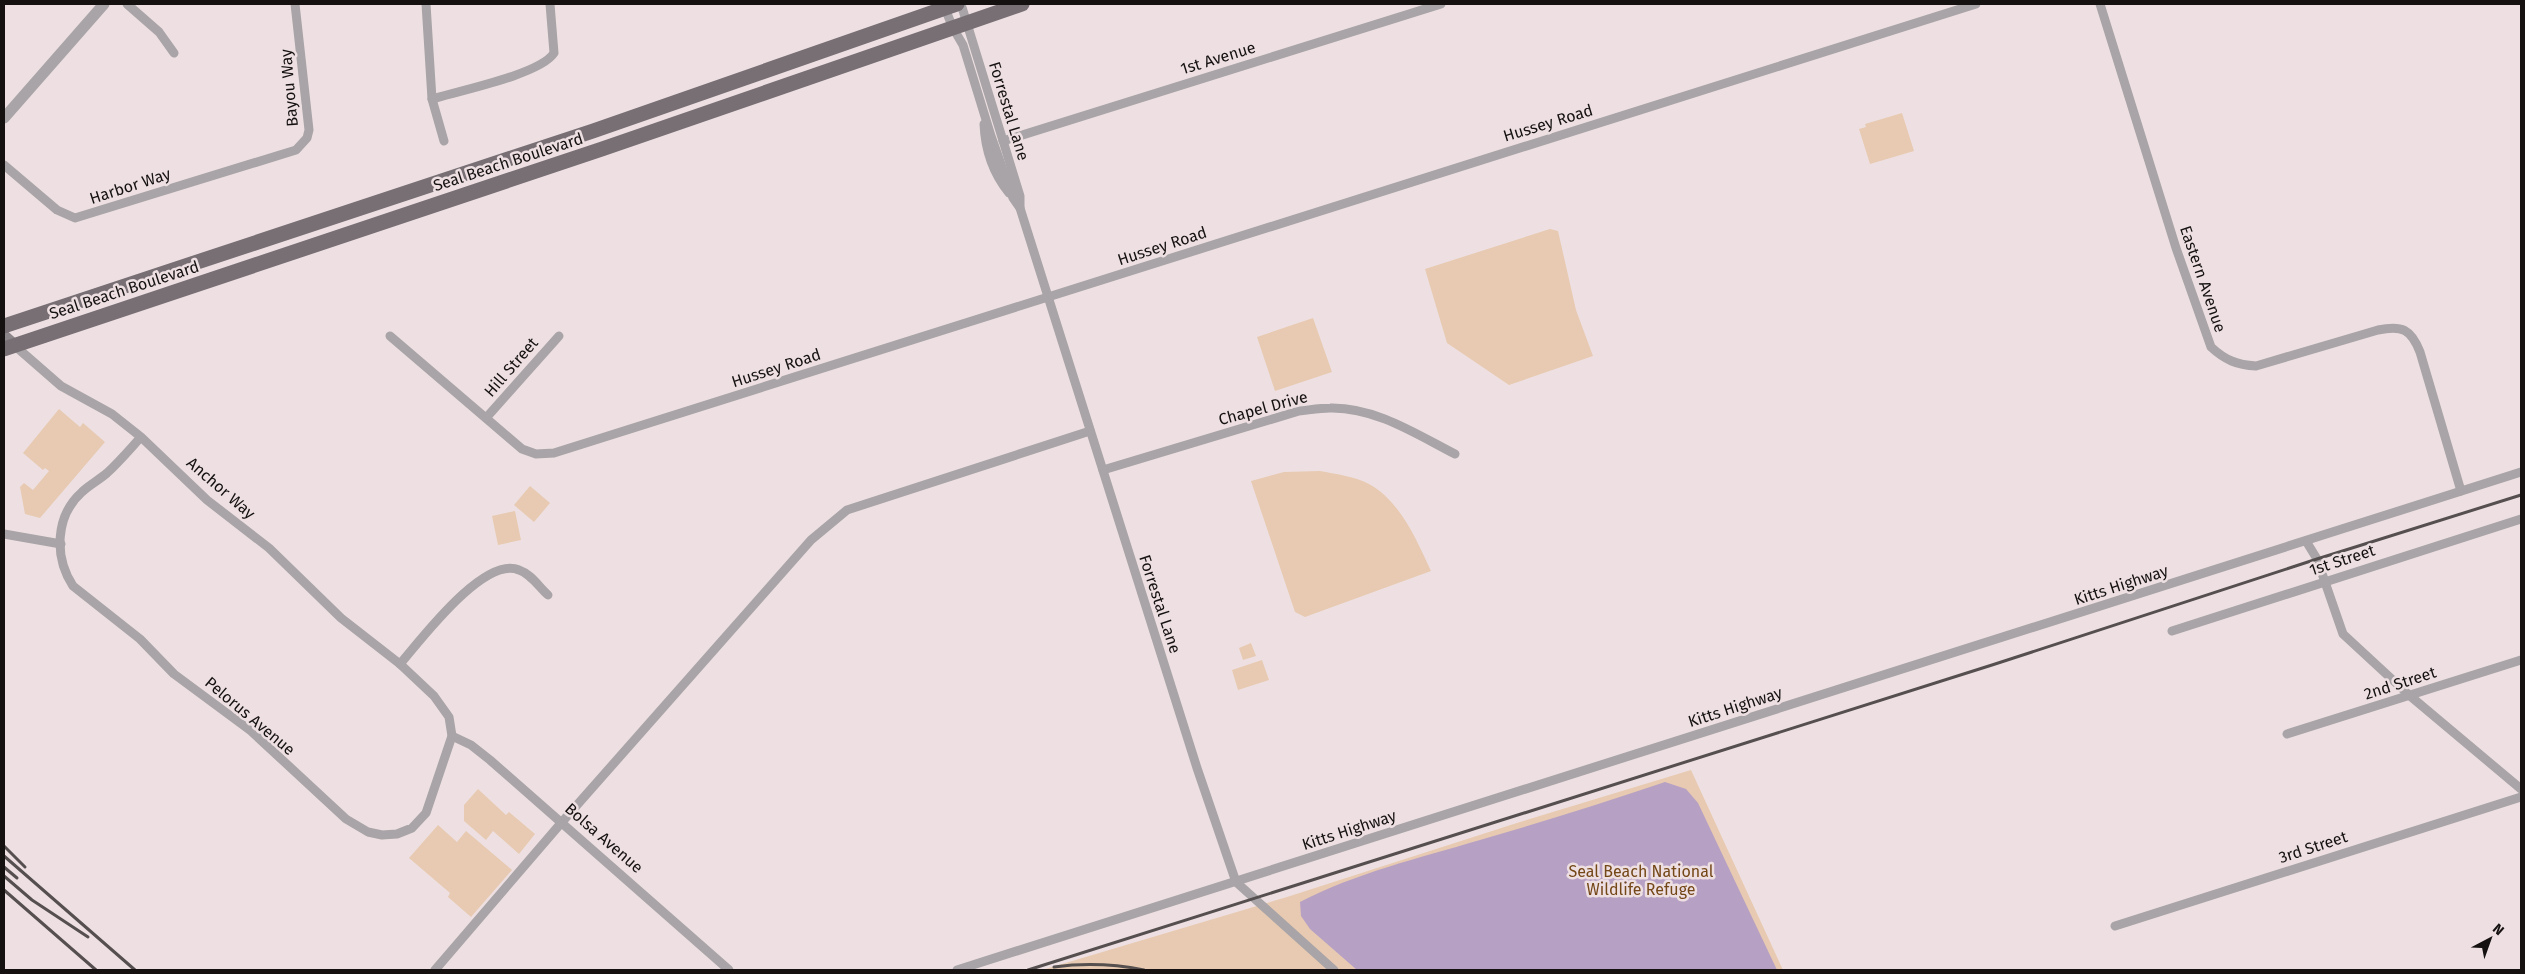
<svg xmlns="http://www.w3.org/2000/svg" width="2525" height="974" viewBox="0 0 2525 974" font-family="'Fira Sans',sans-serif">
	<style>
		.green { fill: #e7cab1 }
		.water { fill: #b6a0c4 }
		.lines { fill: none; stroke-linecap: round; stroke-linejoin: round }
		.minor { stroke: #a9a4a7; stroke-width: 9 }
		.tertiary { stroke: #a9a4a7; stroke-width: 11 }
		.secondary { stroke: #8c8589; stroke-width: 12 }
		.primary { stroke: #776f74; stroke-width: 15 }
		.rail { stroke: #564f4f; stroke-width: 3 }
		.labels { text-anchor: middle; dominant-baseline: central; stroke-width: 5; stroke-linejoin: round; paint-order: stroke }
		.street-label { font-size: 16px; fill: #151111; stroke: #eee0e2 }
		.park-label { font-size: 16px; fill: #744718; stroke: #eee0e2 }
	</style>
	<rect width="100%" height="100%" fill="#eee0e2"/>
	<!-- green -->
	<g class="green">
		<polygon points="1902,113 1914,151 1870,164 1859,129 1866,127 1865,124"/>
		<polygon points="1550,229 1558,231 1576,310 1593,356 1509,385 1447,343 1425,269"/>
		<polygon points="1313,318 1332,372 1275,391 1257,337"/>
		<polygon points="59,409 80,427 83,423 105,442 40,518 25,514 20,487 24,483 33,490 49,471 45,468 43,470 23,453"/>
		<path d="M 1320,471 C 1335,474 1354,476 1369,484 C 1401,502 1416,539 1431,571 L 1305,617 L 1295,612 L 1251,481 L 1284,472 Z"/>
		<polygon points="530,486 550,503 534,522 514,505"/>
		<polygon points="515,511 521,540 498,545 492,516"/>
		<polygon points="1251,643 1256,656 1243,660 1239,648"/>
		<polygon points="1262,660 1269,680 1238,690 1232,670"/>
		<polygon points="1691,770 1783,970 1042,970 1287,897 1520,822"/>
		<polygon points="478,789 506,815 509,812 535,834 519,854 493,831 486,840 464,821 464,805"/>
		<polygon points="438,825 457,842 466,831 512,870 471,917 448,897 450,893 409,858"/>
	</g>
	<!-- water -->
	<path class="water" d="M 1665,782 L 1686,789 L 1698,803 L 1777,970 L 1357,970 L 1310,929 L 1301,916 L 1300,902 C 1356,873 1419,858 1480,840 C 1542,822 1603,803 1665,782 Z"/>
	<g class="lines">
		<!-- minor -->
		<g class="minor">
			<polyline points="127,4 159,32 174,53"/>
			<polyline points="426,4 432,99 444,141"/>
			<polyline points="961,4 1020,196 1020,208"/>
			<path d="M 2100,4 L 2176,248 L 2211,347 C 2225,360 2237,365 2256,366 L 2378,330 C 2402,325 2411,329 2420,352 L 2461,491"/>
			<polyline points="944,6 953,28 963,45 991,136 1013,198 1020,208 1197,768 1236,882 1334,970"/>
			<path d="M 432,99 C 459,91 541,74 554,53 L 550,4"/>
			<path d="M 984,124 C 985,149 993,173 1009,193"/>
			<polyline points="1003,141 1441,4"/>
			<polyline points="4,165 57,210 75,218 296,150 307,138 309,130 295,4"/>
			<polyline points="390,336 522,449 536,454 554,453 1976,4"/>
			<path d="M 14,345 L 61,386 L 112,414 L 141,437 L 207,500 L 269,548 L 341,618 L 400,664 L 434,696 L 449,717 L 452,736 L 426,813 L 412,828 L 397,834 L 382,835 L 368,832 L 346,819 L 251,731 L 174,674 L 140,639 L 73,586 C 54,557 55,516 82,492 C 89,485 99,480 107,473 C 119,462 130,449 141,437"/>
			<polyline points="486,418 559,336"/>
			<path d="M 1103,470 L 1299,411 C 1309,410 1320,408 1330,408 C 1375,407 1416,434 1455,454"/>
			<polyline points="4,534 61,544"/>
			<polyline points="2306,541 2317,559 2343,634 2409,695 2521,789"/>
			<polyline points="2172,631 2521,519"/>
			<path d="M 400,664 C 420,641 484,555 519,570 C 531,574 539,587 548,595"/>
			<polyline points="2287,734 2521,660"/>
			<polyline points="452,736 471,745 490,760 729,970"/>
			<polyline points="2115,926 2521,797"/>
			<polyline points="435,970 562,822 811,540 847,510 1090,431"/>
			<polyline points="957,970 2521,472"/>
		</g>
		<!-- tertiary -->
		<polyline class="tertiary" points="4,118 104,4"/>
		<!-- secondary -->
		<polyline class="secondary" points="4,336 14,345"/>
		<!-- primary -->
		<g class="primary">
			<polyline points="4,326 593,131 957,4"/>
			<polyline points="4,349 602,149 1022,4"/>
		</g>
		<!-- rail -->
		<g class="rail">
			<polyline points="4,846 25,867"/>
			<polyline points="4,856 135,970"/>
			<polyline points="4,867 17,878"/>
			<polyline points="4,876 32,900 88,937"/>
			<polyline points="4,890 96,970"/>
			<path d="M 1054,967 C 1084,963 1114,964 1144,970"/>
			<polyline points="1028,970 1992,665 2317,559 2521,495"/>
		</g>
	</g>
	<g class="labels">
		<!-- street labels -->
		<g class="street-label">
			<text transform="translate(1218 58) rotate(-17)">1st Avenue</text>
			<text transform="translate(289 88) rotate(-95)">Bayou Way</text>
			<text transform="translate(1009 111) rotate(73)">Forrestal Lane</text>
			<text transform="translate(1548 123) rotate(-17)">Hussey Road</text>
			<text transform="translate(508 162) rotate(-18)">Seal Beach Boulevard</text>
			<text transform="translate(130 186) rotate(-18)">Harbor Way</text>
			<text transform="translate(1162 246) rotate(-18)">Hussey Road</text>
			<text transform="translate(2203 279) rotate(71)">Eastern Avenue</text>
			<text transform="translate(124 290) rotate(-18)">Seal Beach Boulevard</text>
			<text transform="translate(511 367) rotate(-49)">Hill Street</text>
			<text transform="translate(776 368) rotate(-18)">Hussey Road</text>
			<text transform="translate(1263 408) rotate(-15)">Chapel Drive</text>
			<text transform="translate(221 488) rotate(41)">Anchor Way</text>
			<text transform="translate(2342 560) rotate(-18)">1st Street</text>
			<text transform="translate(2121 585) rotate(-18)">Kitts Highway</text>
			<text transform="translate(1160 604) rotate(72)">Forrestal Lane</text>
			<text transform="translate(2400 683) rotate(-18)">2nd Street</text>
			<text transform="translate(1735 707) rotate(-18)">Kitts Highway</text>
			<text transform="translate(250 716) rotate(40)">Pelorus Avenue</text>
			<text transform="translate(1349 830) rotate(-18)">Kitts Highway</text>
			<text transform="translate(604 838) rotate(41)">Bolsa Avenue</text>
			<text transform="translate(2313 847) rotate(-18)">3rd Street</text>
		</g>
		<!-- park labels -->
		<g class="park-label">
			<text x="1641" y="871">Seal Beach National<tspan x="1641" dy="18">Wildlife Refuge</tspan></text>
		</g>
	</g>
	<!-- border -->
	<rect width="2525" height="974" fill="none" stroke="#151111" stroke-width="10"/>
	<!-- north arrow -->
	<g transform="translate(2490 939) rotate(41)" stroke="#eee0e2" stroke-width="4" paint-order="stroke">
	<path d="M0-4L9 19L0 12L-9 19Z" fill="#151111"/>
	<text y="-8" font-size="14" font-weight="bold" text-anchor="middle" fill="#151111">N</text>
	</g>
</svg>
